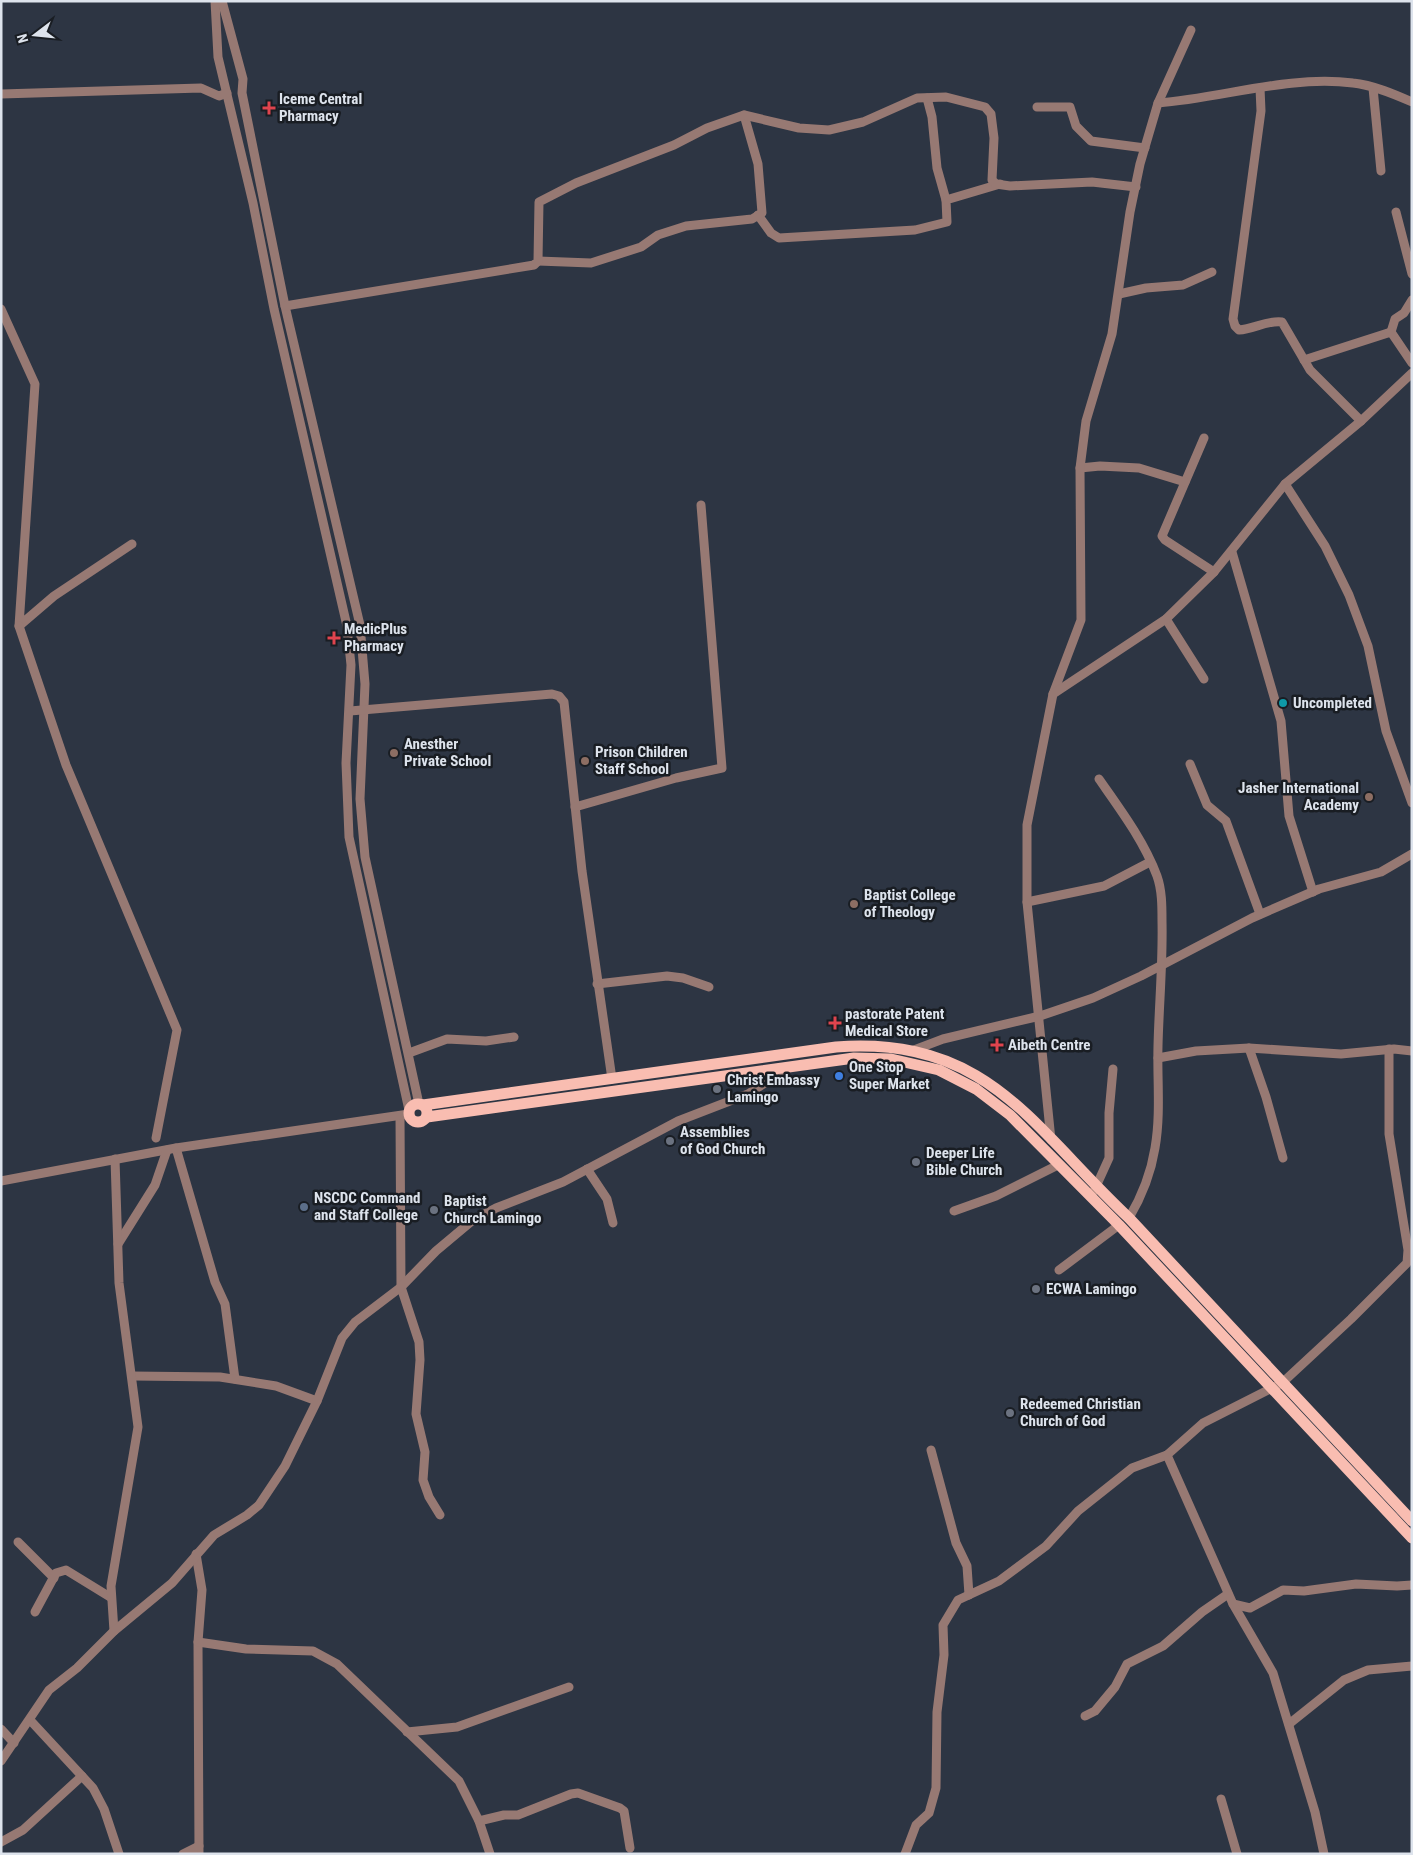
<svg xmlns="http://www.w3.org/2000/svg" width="1413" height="1855" viewBox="0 0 1413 1855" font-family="'Roboto Condensed',sans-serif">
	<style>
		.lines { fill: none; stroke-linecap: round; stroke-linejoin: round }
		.minor { stroke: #977973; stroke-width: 9 }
		.major { stroke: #f9bdb1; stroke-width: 11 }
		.health-dot { fill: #e0444e; stroke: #191d23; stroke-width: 2 }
		.culture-dot { fill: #0f9aa8; stroke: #191d23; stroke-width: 2 }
		.education-dot { fill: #8d6e63; stroke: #191d23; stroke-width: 2 }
		.shop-dot { fill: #3f7fe0; stroke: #191d23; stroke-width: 2 }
		.worship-dot { fill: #6b7280; stroke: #191d23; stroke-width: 2 }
		.service-dot { fill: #5c6f8a; stroke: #191d23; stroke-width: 2 }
		.labels { text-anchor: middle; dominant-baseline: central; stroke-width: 5; stroke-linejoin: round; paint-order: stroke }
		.poi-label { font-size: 15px; font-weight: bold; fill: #dde3ec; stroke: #191d23; text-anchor: start }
	</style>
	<rect width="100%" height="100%" fill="#2d3543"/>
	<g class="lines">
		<!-- minor -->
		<g class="minor">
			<polyline points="215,1 218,57 253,203 274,309 347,626 351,665 346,763 349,837 409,1110"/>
			<polyline points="222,1 243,79 242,93 285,306 360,625 365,684 360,799 365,857 419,1104"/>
			<path d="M 1260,88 L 1261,111 L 1233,319 L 1235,326 L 1239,330 C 1254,329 1267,320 1282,322 L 1310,370 L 1361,421"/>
			<polyline points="1373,88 1381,171"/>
			<polyline points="1,94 201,88 219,96 227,93"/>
			<polyline points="927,98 932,117 937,168 946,200"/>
			<polyline points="1158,103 1191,30"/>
			<polyline points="1037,107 1070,107 1076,126 1091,141 1145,148"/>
			<polyline points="1396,212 1412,274"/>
			<polyline points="758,215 771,233 779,238 915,230 947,222 946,200 1000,184"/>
			<polyline points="538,261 591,263 641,247 658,235 686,226 752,219 762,213 758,164 744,115"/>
			<polyline points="1119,294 1146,288 1183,285 1212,272"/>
			<polyline points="285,306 534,265 538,261 539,202 576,183 674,145 707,128 744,115 799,128 829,130 863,122 917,98 946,97 985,107 991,114 994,138 992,180 996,184 1010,186 1092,182 1136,187"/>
			<polyline points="1,309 35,384 19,626 54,596 132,544"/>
			<polyline points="1391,332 1395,319 1404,313 1412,300"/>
			<polyline points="1304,360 1391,332 1412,363"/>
			<polyline points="1204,438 1162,536 1165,540 1214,572"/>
			<polyline points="1080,468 1100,466 1139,468 1185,482"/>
			<polyline points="1285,484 1325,546 1349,595 1368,646 1386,731 1412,803"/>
			<polyline points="1232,552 1281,721 1289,816 1313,892"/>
			<polyline points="1166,619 1204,679"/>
			<polyline points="19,626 66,765 177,1030 156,1138"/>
			<path d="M 1053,694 L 1081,620 L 1080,468 L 1086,421 L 1112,334 L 1130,212 L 1140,164 L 1158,103 C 1223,98 1288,75 1353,83 C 1373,85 1394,94 1412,102"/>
			<polyline points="350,711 552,694 559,696 564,702 582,871 612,1079"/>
			<polyline points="1190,764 1207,805 1226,821 1260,914"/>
			<path d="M 1099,779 C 1120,809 1144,841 1157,876 C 1162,890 1162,906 1162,921 C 1163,963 1159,1004 1158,1046 C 1157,1079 1161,1114 1155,1148 C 1151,1173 1142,1196 1129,1218"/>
			<polyline points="575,807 676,778 722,768 701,505"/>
			<polyline points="1027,902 1104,886 1150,862"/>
			<polyline points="597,984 667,976 683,978 709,987"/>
			<polyline points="1249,1048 1266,1097 1283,1158"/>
			<polyline points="914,1050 943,1039 1040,1016 1093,998 1141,976 1252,918 1319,889 1381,872 1412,854"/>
			<polyline points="409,1053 447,1039 486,1041 514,1037"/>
			<polyline points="1158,1058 1196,1051 1249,1048 1341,1054 1394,1049 1412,1051"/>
			<polyline points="400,1116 401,1287 419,1342 420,1360 416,1414 425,1452 423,1480 429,1497 440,1515"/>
			<polyline points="1051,1140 1027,902 1027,825 1053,694 1166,619 1214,572 1285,484 1361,421 1412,373"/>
			<polyline points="176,1148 215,1282 225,1304 235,1379"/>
			<polyline points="587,1169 607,1199 613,1223"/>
			<polyline points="1,1181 176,1148 409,1114"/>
			<polyline points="1094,1191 1109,1158 1109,1113 1113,1069"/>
			<polyline points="954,1211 996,1196 1058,1165"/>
			<polyline points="118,1244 155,1185 167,1150"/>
			<polyline points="1059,1270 1119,1225"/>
			<polyline points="132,1376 220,1377 276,1386 317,1401"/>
			<polyline points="931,1450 956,1543 967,1566 969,1595"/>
			<polyline points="18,1542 54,1578"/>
			<polyline points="196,1554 202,1590 198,1642 199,1854"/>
			<polyline points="1233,1604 1250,1608 1283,1590 1304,1591 1356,1584 1397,1586 1412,1585"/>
			<polyline points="35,1612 56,1573 66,1570 110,1597"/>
			<polyline points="114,1631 111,1586 138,1427 119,1283 115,1159"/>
			<polyline points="198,1642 246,1649 313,1651 337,1664 459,1781 479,1821 490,1854"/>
			<polyline points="1085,1716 1095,1711 1115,1687 1127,1664 1163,1646 1202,1612 1228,1594"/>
			<polyline points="30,1720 93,1788 104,1809 119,1854"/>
			<polyline points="1289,1724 1344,1680 1368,1670 1412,1666"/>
			<polyline points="1,1729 14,1743"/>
			<polyline points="407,1732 457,1727 569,1687"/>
			<polyline points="1,1761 49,1690 77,1668 114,1631 172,1583 214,1535 247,1515 259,1505 285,1466 317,1401 342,1338 355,1322 401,1287 436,1251 473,1220 496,1208 563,1182 678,1121 748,1094 788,1068"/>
			<polyline points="1221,1799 1237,1854"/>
			<polyline points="479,1821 504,1815 518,1815 571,1794 578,1793 620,1808 624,1811 630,1848"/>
			<polyline points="1,1842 23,1830 82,1776"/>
			<polyline points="183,1854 199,1846"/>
			<polyline points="905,1854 916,1825 929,1813 936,1788 937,1712 944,1655 943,1625 958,1600 999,1581 1046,1546 1078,1511 1132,1468 1167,1455"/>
			<polyline points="1324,1854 1315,1812 1273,1673 1233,1604 1167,1455 1203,1423 1282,1383 1351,1319 1407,1263 1408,1250 1389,1134 1389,1049"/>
		</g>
		<!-- major -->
		<g class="major">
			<circle cx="418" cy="1113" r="9"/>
			<path d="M 423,1105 L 836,1047 C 988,1036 1031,1126 1129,1218 L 1412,1521"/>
			<polyline points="427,1117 854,1058 891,1059 939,1070 976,1089 1010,1115 1119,1225 1412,1538"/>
		</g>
	</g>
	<!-- markers -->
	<g class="health-dot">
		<path d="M266.5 100.5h5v5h5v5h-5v5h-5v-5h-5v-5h5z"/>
		<path d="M331.5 630.5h5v5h5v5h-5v5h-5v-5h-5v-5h5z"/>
		<path d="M832.5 1015.5h5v5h5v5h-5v5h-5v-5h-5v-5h5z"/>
		<path d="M994.5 1037.5h5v5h5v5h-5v5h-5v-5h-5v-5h5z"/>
	</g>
	<circle class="culture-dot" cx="1283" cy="703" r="5"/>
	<g class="education-dot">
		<circle cx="394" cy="753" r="5"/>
		<circle cx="585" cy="761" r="5"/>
		<circle cx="1369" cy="797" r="5"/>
		<circle cx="854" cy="904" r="5"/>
	</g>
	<circle class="shop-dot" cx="839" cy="1076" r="5"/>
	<g class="worship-dot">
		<circle cx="717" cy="1089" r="5"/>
		<circle cx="670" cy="1141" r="5"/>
		<circle cx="916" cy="1162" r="5"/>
		<circle cx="434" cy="1210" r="5"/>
		<circle cx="1036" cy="1289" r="5"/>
		<circle cx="1010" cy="1413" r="5"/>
	</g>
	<circle class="service-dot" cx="304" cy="1207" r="5"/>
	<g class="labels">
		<!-- poi labels -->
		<g class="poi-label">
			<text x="279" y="99">Iceme Central<tspan x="279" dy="17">Pharmacy</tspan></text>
			<text x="344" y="629">MedicPlus<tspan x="344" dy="17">Pharmacy</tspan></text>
			<text x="1293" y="703">Uncompleted</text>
			<text x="404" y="744">Anesther<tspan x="404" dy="17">Private School</tspan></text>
			<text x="595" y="752">Prison Children<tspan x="595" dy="17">Staff School</tspan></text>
			<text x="1359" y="788" text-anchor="end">Jasher International<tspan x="1359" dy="17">Academy</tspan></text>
			<text x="864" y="895">Baptist College<tspan x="864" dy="17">of Theology</tspan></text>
			<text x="845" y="1014">pastorate Patent<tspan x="845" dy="17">Medical Store</tspan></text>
			<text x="1008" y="1045">Aibeth Centre</text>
			<text x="849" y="1067">One Stop<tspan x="849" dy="17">Super Market</tspan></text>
			<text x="727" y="1080">Christ Embassy<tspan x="727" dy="17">Lamingo</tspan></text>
			<text x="680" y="1132">Assemblies<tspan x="680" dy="17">of God Church</tspan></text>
			<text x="926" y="1153">Deeper Life<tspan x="926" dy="17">Bible Church</tspan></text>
			<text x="314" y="1198">NSCDC Command<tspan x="314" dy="17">and Staff College</tspan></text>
			<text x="444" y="1201">Baptist<tspan x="444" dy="17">Church Lamingo</tspan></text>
			<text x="1046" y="1289">ECWA Lamingo</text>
			<text x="1020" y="1404">Redeemed Christian<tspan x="1020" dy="17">Church of God</tspan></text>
		</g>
	</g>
	<!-- border -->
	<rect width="1413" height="1855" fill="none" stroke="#dde3ec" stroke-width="5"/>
	<!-- north arrow -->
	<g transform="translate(35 35) rotate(254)" stroke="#191d23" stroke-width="4" paint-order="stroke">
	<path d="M0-4L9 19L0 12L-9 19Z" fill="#dde3ec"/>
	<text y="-8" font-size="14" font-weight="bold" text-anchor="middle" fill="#dde3ec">N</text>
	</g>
</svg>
